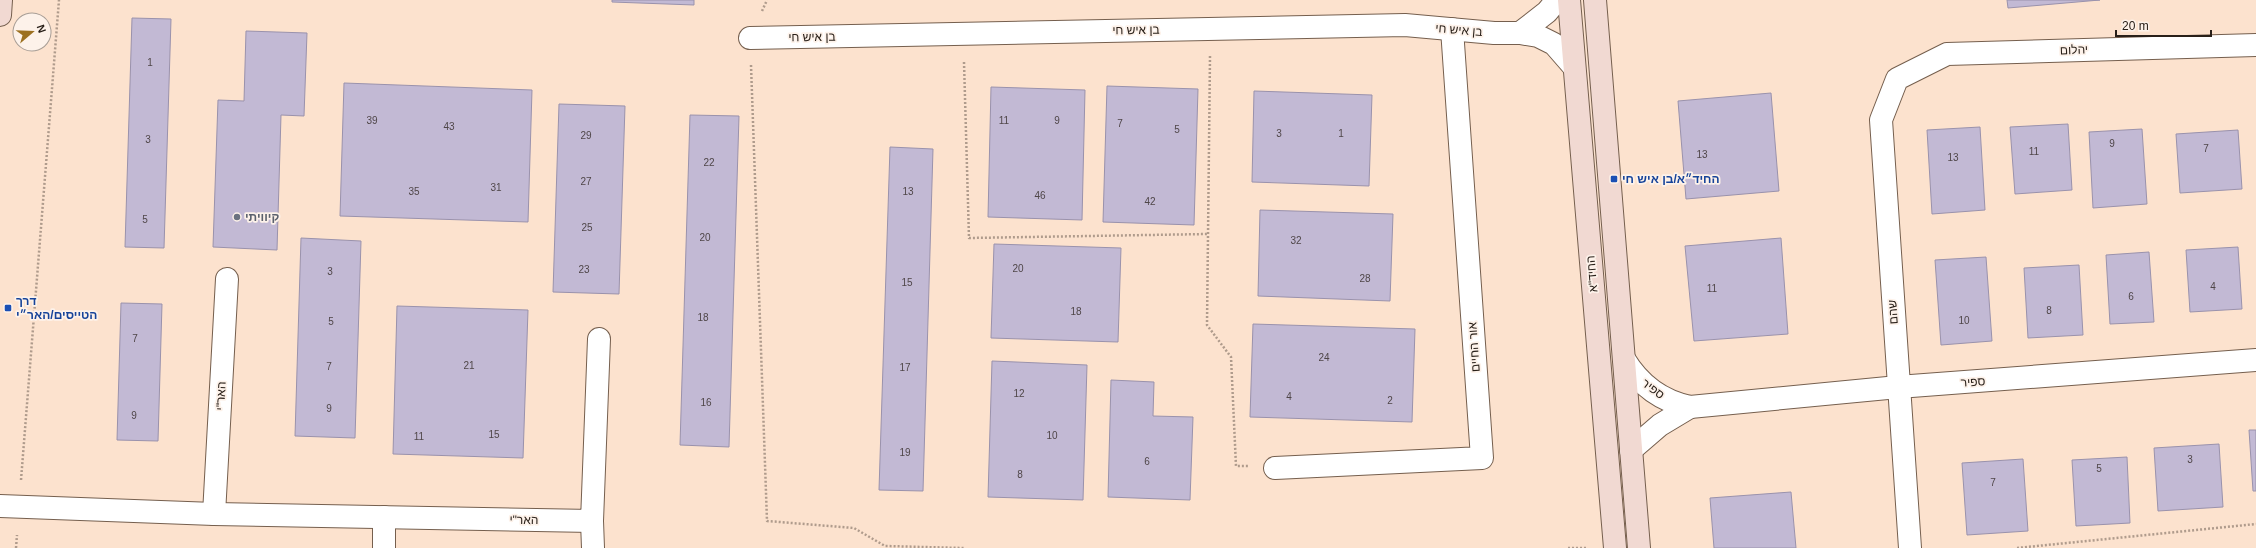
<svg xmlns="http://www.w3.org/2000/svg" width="2256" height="548" viewBox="0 0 2256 548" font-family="Arial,'Noto Sans Hebrew',sans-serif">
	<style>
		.building { fill: #c2b9d4; stroke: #9a92ac }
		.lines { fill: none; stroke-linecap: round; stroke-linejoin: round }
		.street-casing { stroke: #755f4e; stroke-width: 24 }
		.secondary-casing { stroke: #755f4e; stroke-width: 24 }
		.path { stroke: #af9b8c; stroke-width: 2.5; stroke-dasharray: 2 2; stroke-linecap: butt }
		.street { stroke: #fff; stroke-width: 22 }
		.secondary { stroke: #f1d9d2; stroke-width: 22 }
		.transit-dot { fill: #1a4fb4; stroke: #fdf2ea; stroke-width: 1.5 }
		.worship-dot { fill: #6b7280; stroke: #fdf2ea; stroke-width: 1.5 }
		.labels { text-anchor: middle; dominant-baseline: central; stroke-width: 3.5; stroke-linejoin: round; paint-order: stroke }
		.number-label { font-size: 10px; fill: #4f4648 }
		.street-label { font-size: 12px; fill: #292019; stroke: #fdf2ea }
		.transit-label { font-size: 12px; font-weight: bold; fill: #164399; stroke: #fdf2ea; text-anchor: start }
		.worship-label { font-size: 12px; font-weight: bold; fill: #5b616d; stroke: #fdf2ea; text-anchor: start }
	</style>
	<rect width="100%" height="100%" fill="#fce2ce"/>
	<!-- building -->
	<g class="building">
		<polygon points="612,0 694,0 694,5 612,2"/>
		<polygon points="2007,0 2100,0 2008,8"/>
		<polygon points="132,18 171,19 164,248 125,247"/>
		<polygon points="246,31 307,33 304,116 281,115 277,250 213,247 218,100 244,101"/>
		<polygon points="344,83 532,90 528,222 340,216"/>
		<polygon points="1107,86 1198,89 1194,225 1103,222"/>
		<polygon points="991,87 1085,90 1082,220 988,217"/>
		<polygon points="1254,91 1372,95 1369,186 1252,182"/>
		<polygon points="1771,93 1779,191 1686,199 1678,101"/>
		<polygon points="559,104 625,106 619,294 553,292"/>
		<polygon points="690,115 739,116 729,447 680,445"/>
		<polygon points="2068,124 2072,190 2015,194 2010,127"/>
		<polygon points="1980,127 1985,210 1932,214 1927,130"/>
		<polygon points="2142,129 2147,204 2093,208 2089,132"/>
		<polygon points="2238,130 2242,189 2180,193 2176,134"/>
		<polygon points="890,147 933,149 923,491 879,490"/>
		<polygon points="1260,210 1393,214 1390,301 1258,296"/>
		<polygon points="301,238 361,241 355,438 295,436"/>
		<polygon points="1781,238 1788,334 1694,341 1685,246"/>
		<polygon points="994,244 1121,248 1118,342 991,338"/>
		<polygon points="2238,247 2242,309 2190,312 2186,250"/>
		<polygon points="2149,252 2154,322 2110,324 2106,255"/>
		<polygon points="1986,257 1992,341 1941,345 1935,260"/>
		<polygon points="2079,265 2083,335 2028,338 2024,268"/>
		<polygon points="121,303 162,304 158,441 117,440"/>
		<polygon points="397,306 528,310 523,458 393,454"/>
		<polygon points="1253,324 1415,329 1412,422 1250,417"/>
		<polygon points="992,361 1087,365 1083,500 988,497"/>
		<polygon points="1111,380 1154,382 1153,416 1193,417 1190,500 1108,497"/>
		<polygon points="2249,430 2256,430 2256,491 2253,491"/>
		<polygon points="2219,444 2223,507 2158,511 2154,448"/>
		<polygon points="2127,457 2130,523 2076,526 2072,460"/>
		<polygon points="2023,459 2028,531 1967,535 1962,463"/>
		<polygon points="1791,492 1796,548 1714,548 1710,498"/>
	</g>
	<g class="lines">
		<!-- street casing -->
		<g class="street-casing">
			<g id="street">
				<polyline points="1520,33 1547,12 1557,0"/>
				<polyline points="750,38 1405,25 1494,33 1520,33 1538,36 1554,44 1574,67"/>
				<path d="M 1624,359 C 1639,384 1661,401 1690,407 L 1898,387 L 2256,360"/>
				<polyline points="1631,450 1660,425 1690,407"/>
				<polyline points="1275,468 1482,458 1452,29"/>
				<polyline points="0,506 214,514 592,521 599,339"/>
				<polyline points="214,514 227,279"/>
				<polyline points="384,517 384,548"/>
				<polyline points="592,521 593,548"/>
				<polyline points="1910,548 1881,120 1897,79 1947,54 2256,45"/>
			</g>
		</g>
		<!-- secondary casing -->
		<g class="secondary-casing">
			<g id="secondary">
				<polyline points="1569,0 1615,548"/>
				<polyline points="1595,0 1639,548"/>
				<polyline points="0,15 1,0"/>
			</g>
		</g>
		<!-- path -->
		<g class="path">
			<polyline points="762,11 767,0"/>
			<polyline points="1210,56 1207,325 1231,357 1236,466 1248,466"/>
			<polyline points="964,62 969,238 1208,234"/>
			<polyline points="751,65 767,521 854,528 885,546 964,548"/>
			<polyline points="21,480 59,0"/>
			<polyline points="16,548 17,535"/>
			<polyline points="1568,548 1588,548"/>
			<polyline points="2017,548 2256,524"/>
		</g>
		<!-- street -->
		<use href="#street" class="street"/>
		<!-- secondary -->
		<use href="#secondary" class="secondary"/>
	</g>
	<!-- markers -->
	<g class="transit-dot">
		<rect x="1610" y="175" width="8" height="8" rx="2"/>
		<rect x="4" y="304" width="8" height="8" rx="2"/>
	</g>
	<circle class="worship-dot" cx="237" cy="217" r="4"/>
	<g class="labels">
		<!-- number labels -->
		<g class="number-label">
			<text x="150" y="62">1</text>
			<text x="372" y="120">39</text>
			<text x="1004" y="120">11</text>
			<text x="1057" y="120">9</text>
			<text x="1120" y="123">7</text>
			<text x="449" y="126">43</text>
			<text x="1177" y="129">5</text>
			<text x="1279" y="133">3</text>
			<text x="1341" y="133">1</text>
			<text x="586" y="135">29</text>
			<text x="148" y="139">3</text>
			<text x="2112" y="143">9</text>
			<text x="2206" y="148">7</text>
			<text x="2034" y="151">11</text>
			<text x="1702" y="154">13</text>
			<text x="1953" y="157">13</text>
			<text x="709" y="162">22</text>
			<text x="586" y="181">27</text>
			<text x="496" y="187">31</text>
			<text x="414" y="191">35</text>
			<text x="908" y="191">13</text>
			<text x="1040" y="195">46</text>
			<text x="1150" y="201">42</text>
			<text x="145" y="219">5</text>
			<text x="587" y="227">25</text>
			<text x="705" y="237">20</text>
			<text x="1296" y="240">32</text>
			<text x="1018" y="268">20</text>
			<text x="584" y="269">23</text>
			<text x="330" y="271">3</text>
			<text x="1365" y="278">28</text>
			<text x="907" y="282">15</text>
			<text x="2213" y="286">4</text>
			<text x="1712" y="288">11</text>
			<text x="2131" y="296">6</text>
			<text x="2049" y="310">8</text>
			<text x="1076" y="311">18</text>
			<text x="703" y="317">18</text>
			<text x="1964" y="320">10</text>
			<text x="331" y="321">5</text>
			<text x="135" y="338">7</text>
			<text x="1324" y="357">24</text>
			<text x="469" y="365">21</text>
			<text x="329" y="366">7</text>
			<text x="905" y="367">17</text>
			<text x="1019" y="393">12</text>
			<text x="1289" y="396">4</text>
			<text x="1390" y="400">2</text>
			<text x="706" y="402">16</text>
			<text x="329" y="408">9</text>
			<text x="134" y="415">9</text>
			<text x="494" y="434">15</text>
			<text x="1052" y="435">10</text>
			<text x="419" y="436">11</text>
			<text x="905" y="452">19</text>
			<text x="2190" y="459">3</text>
			<text x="1147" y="461">6</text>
			<text x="2099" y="468">5</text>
			<text x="1020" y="474">8</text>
			<text x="1993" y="482">7</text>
		</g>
		<!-- street labels -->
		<g class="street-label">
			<text transform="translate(1136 30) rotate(-1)">בן איש חי</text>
			<text transform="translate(1459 30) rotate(5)">בן איש חי</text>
			<text transform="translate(812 37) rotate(-1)">בן איש חי</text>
			<text transform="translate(2074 50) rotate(-2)">יהלום</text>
			<text transform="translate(1592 274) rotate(-95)">החיד"א</text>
			<text transform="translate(1893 312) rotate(-94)">שהם</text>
			<text transform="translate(1474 347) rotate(-94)">אור החיים</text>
			<text transform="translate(1973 382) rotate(-4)">ספיר</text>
			<text transform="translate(1653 389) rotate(37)">ספיר</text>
			<text transform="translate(221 396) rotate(-87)">האר"י</text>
			<text transform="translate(524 520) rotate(1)">האר"י</text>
		</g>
		<!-- transit labels -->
		<g class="transit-label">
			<text x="1622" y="179">החיד״א/בן איש חי</text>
			<text x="16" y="301">דרך<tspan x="16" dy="14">הטייסים/האר״י</tspan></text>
		</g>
		<!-- worship labels -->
		<g class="worship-label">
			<text x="245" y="217">קיוויתי</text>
		</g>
	</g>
	<!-- north arrow -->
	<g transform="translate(32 32) rotate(71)"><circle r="19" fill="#fdf2ea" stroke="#a89e96"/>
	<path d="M0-3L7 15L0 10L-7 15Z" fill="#9c7020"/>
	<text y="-6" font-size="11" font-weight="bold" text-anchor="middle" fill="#292019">N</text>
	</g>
	<!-- scale -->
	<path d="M2116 30v6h95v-6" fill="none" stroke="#292019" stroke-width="2"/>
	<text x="2122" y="30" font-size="12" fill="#292019" stroke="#fdf2ea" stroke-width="3" paint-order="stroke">20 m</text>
</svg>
